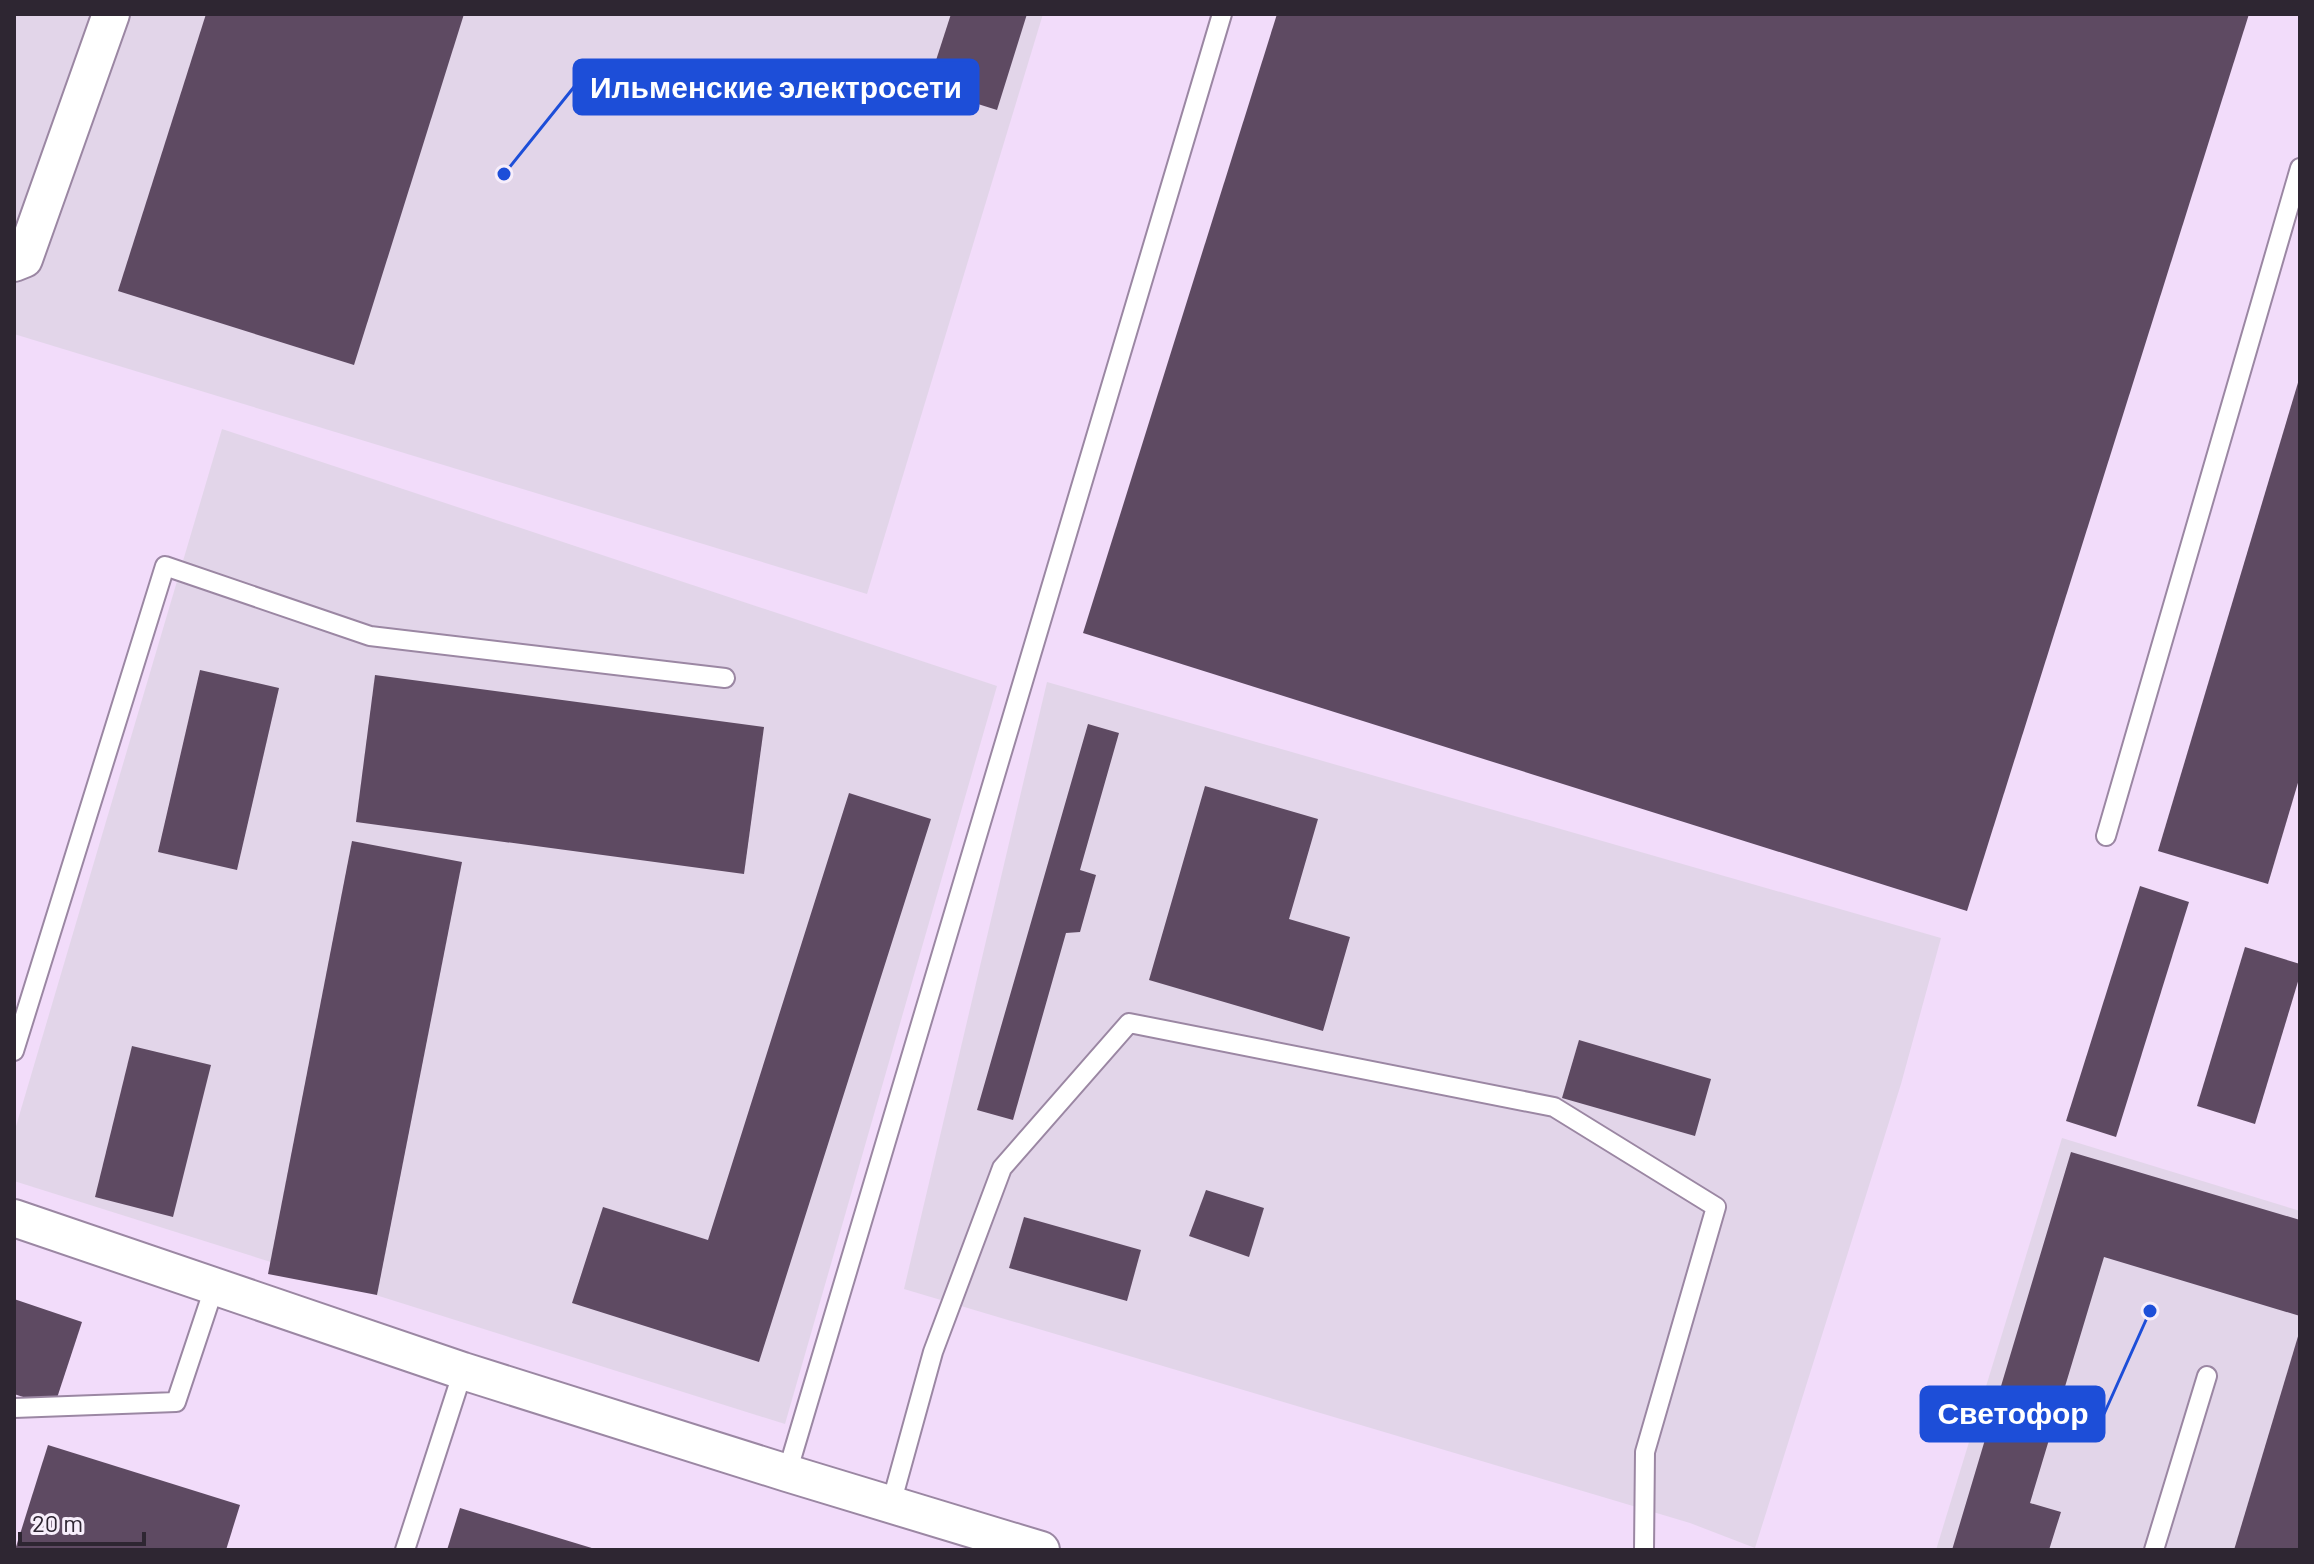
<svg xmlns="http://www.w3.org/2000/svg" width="2314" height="1564" viewBox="0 0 2314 1564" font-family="Barlow,sans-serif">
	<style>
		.commercial { fill: #e2d5e9 }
		.building { fill: #5e4a62 }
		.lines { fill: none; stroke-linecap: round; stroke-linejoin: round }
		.service-casing { stroke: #9b87a3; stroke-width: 22 }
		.minor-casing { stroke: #9b87a3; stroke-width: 40 }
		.service { stroke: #fff; stroke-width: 18 }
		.minor { stroke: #fff; stroke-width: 36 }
		.leader { fill: none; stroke: #1d4ed8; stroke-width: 3 }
		.callout-dot { fill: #1d4ed8; stroke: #f7eefb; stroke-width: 3 }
		.callout { fill: #1d4ed8; stroke: #1d4ed8; stroke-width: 3 }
		.callout-label { font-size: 30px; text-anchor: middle; font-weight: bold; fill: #fff }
	</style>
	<rect width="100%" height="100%" fill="#f2dcfa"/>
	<!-- commercial -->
	<g class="commercial">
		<polygon points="14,14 1043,14 867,594 14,334"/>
		<polygon points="222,429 997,686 785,1424 14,1181 14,1133"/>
		<polygon points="1047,682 1941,938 1901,1084 1755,1548 1690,1523 904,1289"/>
		<polygon points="2062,1138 2300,1211 2300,1550 1936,1550"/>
	</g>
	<!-- building -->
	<g class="building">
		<polygon points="206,14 464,14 354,365 118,291"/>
		<polygon points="951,14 1027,14 997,110 927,88"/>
		<polygon points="1277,14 2249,14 1967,911 1083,633"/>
		<polygon points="2300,376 2300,776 2268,884 2158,851"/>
		<polygon points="200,670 279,688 237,870 158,852"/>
		<polygon points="375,675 764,727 744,874 356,822"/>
		<polygon points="1088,724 1119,733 1080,870 1096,875 1080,932 1066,933 1013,1120 977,1110"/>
		<polygon points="1205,786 1318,819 1289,919 1350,937 1323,1031 1149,980"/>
		<polygon points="849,793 931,819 759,1362 572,1303 603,1207 708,1240"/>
		<polygon points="352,841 462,862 377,1295 268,1274"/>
		<polygon points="2140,886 2189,902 2116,1137 2066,1121"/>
		<polygon points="2245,947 2300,964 2300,975 2255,1124 2197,1106"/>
		<polygon points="1579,1040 1711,1079 1695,1136 1562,1098"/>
		<polygon points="132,1046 211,1065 173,1217 95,1197"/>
		<polygon points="2071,1152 2300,1220 2300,1316 2104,1257 2030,1503 2061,1512 2049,1550 1952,1550"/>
		<polygon points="1206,1190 1264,1208 1249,1257 1189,1236"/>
		<polygon points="1024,1217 1141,1250 1127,1301 1009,1268"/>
		<polygon points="14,1299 82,1322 54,1407 14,1394"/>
		<polygon points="2299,1333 2300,1550 2234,1550"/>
		<polygon points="48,1445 240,1505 226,1550 15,1550"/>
		<polygon points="460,1508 595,1549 595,1550 447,1550"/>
	</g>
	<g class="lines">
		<!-- service casing -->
		<g class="service-casing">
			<g id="service">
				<polyline points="2106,836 2300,168"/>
				<polyline points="14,1051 165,566 370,636 725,678"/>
				<polyline points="14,1408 176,1402 214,1288"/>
				<polyline points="787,1473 1222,14"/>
				<polyline points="891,1504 933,1352 1002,1168 1129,1023 1554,1107 1716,1207 1645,1452 1644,1550"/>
				<polyline points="405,1550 463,1371"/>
				<polyline points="2154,1550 2207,1376"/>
			</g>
		</g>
		<!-- minor casing -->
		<g class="minor-casing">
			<g id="minor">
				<polyline points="14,263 24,259 111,14"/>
				<polyline points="14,1218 463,1371 787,1473 1041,1550"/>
			</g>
		</g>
		<!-- service -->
		<use href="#service" class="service"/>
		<!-- minor -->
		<use href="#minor" class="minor"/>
	</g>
	<!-- callouts -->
	<path class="leader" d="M504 174L574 87M2150 1311L2104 1414"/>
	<g class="callout-dot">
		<circle cx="504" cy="174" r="8"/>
		<circle cx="2150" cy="1311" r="8"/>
	</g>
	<g class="callout">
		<rect x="574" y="60" width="404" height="54" rx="8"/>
		<rect x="1921" y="1387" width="183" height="54" rx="8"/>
	</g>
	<g class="callout-label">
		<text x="776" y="98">Ильменские электросети</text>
		<text x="2013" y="1424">Светофор</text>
	</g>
	<!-- border -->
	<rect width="2314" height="1564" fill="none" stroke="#2e2632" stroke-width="32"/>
	<!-- scale -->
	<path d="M20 1532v12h124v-12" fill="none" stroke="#2e2632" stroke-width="4"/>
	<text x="32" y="1532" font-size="24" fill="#2e2632" stroke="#f7eefb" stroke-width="6" paint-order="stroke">20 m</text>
</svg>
